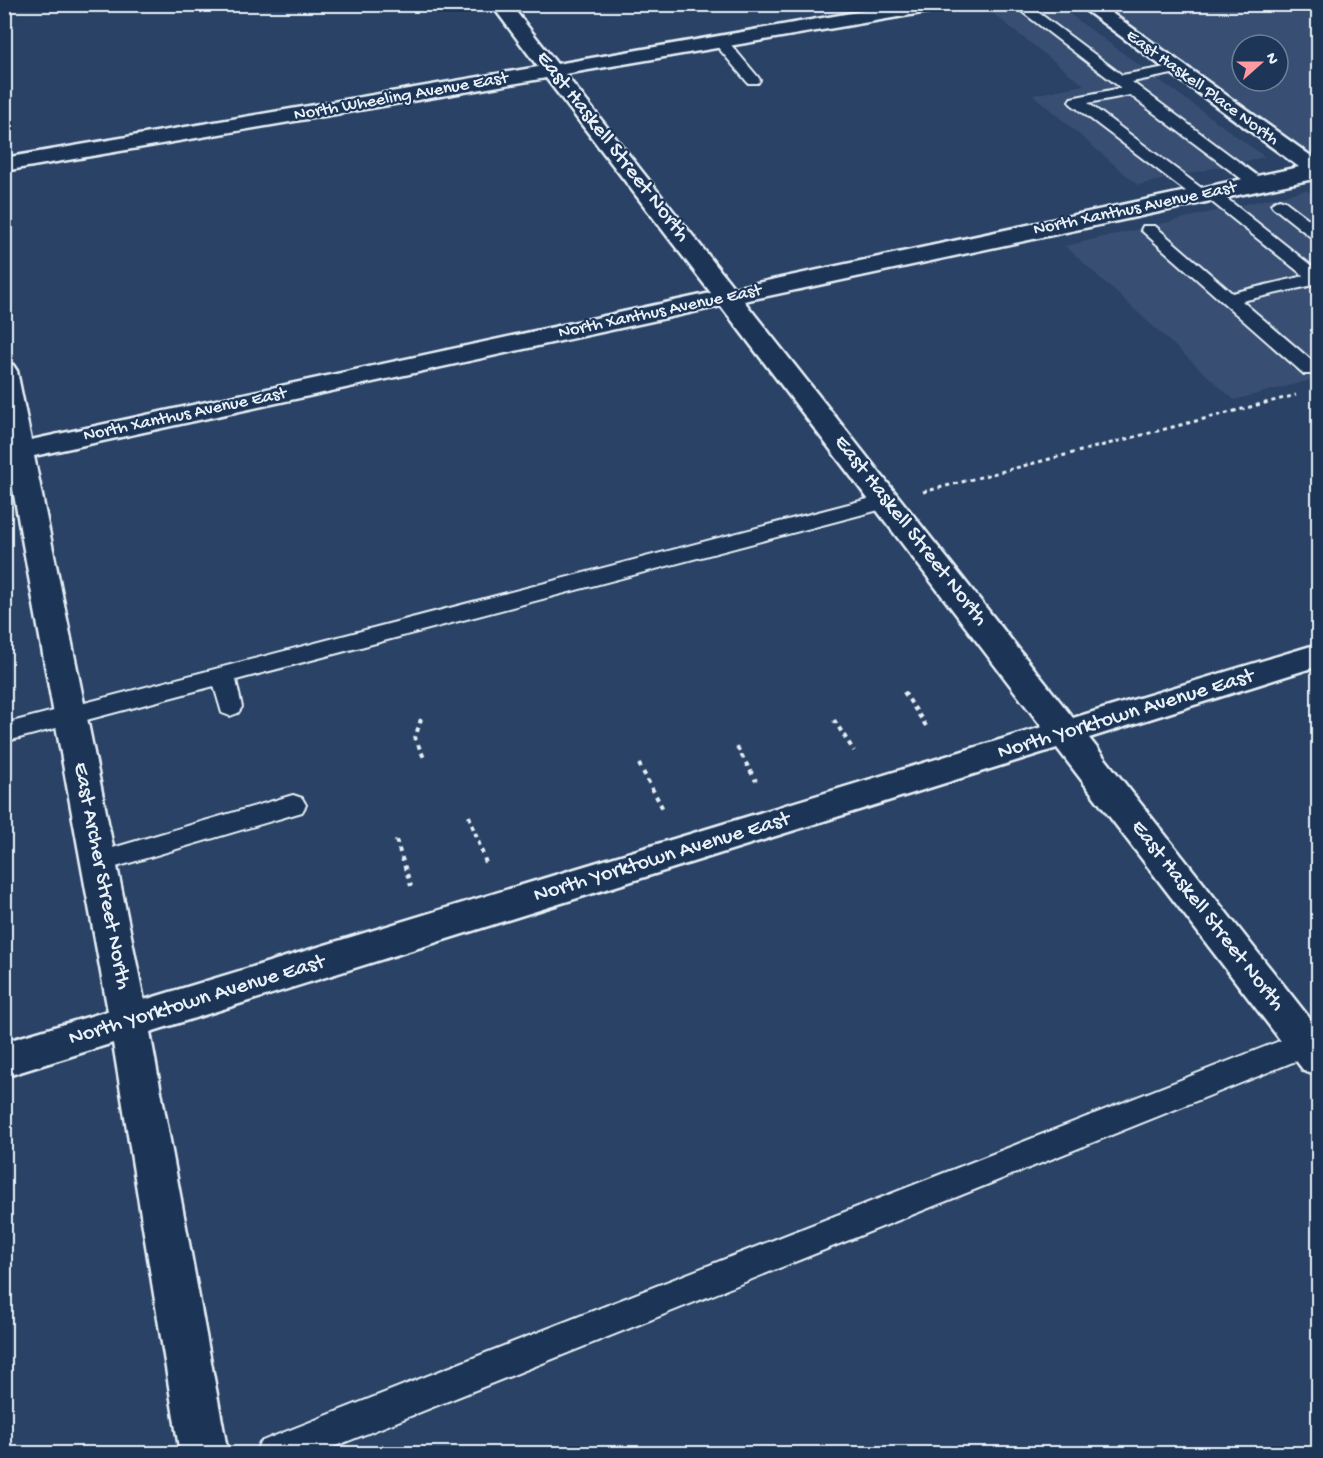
<svg xmlns="http://www.w3.org/2000/svg" width="1323" height="1458" viewBox="0 0 1323 1458" font-family="'Gochi Hand',sans-serif">
	<style>
		.built { fill: #384f73; fill-rule: evenodd }
		.lines { fill: none; stroke-linecap: round; stroke-linejoin: round }
		.lane-casing { stroke: #e8f1f8; stroke-width: 4 }
		.street-casing { stroke: #e8f1f8; stroke-width: 5 }
		.path-far1 { stroke: #e8f1f8; stroke-width: 3; stroke-dasharray: 4 4; stroke-linecap: butt }
		.path { stroke: #e8f1f8; stroke-width: 4; stroke-dasharray: 4.5 4.5; stroke-linecap: butt }
		.lane { fill: #1d3557; fill-rule: evenodd }
		.street { fill: #1d3557; fill-rule: evenodd }
		.labels { text-anchor: middle; dominant-baseline: central; stroke-width: 4.5; stroke-linejoin: round; paint-order: stroke }
		.far-street-label { font-size: 18px; fill: #e8f1f8; stroke: #1d3557 }
		.street-label { font-size: 22px; fill: #e8f1f8; stroke: #1d3557 }
	</style>
	<rect width="100%" height="100%" fill="#2a4265"/>
	<filter id="ink" filterUnits="userSpaceOnUse"><feTurbulence type="fractalNoise" baseFrequency=".0167" numOctaves="2"/><feDisplacementMap in="SourceGraphic" scale="12" xChannelSelector="R" yChannelSelector="G"/><feConvolveMatrix kernelMatrix="1 2 1 2 8 2 1 2 1" color-interpolation-filters="sRGB"/></filter>
	<g filter="url(#ink)">
		<!-- built -->
		<g class="built">
			<polygon points="1031,5 1057,5 1265,157 1138,185 1033,95 1084,85 991,12"/>
			<path d="M 1101,5 L 1318,5 L 1318,158 ZM 1242,45 L 1278,45 L 1278,81 L 1242,81 Z"/>
			<polygon points="1306,190 1318,199 1318,378 1234,400 1065,246"/>
		</g>
		<g class="lines">
			<!-- lane casing -->
			<g class="lane-casing">
				<g id="lane">
					<polygon points="1012,4 1027,4 1122,75 1177,65 1182,66 1184,69 1182,72 1132,82 1263,180 1265,183 1263,186 1251,186 1130,95 1088,103 1204,190 1216,190 1318,271 1318,284 1242,301 1318,366 1318,374 1304,374 1141,230 1143,226 1155,226 1232,293 1304,276 1207,198 1195,198 1071,104 1069,101 1071,98 1121,88"/>
					<polygon points="721,38 726,39 758,77 760,80 758,83 748,83 716,45 714,42 716,39"/>
					<polygon points="1279,199 1285,201 1318,226 1318,239 1312,238 1273,207 1271,204"/>
					<polygon points="887,494 894,496 897,501 894,506 236,680 242,707 238,713 230,716 222,713 214,686 4,742 4,724"/>
					<polygon points="293,795 302,798 306,805 302,812 99,872 90,869 86,862 90,855 99,852"/>
					<polygon points="1318,1026 1318,1052 316,1454 255,1454 260,1442 272,1437"/>
				</g>
			</g>
			<!-- street casing -->
			<g class="street-casing">
				<path id="street" d="M 491,4 L 510,4 L 557,64 L 903,4 L 948,4 L 946,8 L 939,10 L 565,74 L 734,288 L 1299,167 L 1077,4 L 1099,4 L 1318,161 L 1318,178 L 744,301 L 1073,718 L 1318,644 L 1318,666 L 1089,738 L 1318,1029 L 1318,1076 L 1304,1071 L 1057,748 L 150,1032 L 228,1454 L 180,1454 L 113,1043 L 4,1077 L 4,1042 L 108,1011 L 8,462 L 4,462 L 4,363 L 13,365 L 17,371 L 31,440 L 711,293 L 546,78 L 4,171 L 4,158 L 538,67 ZM 721,306 L 1042,727 L 144,1000 L 34,456 Z"/>
			</g>
			<!-- path-far1 -->
			<polyline class="path-far1" points="923,492 1296,395"/>
			<!-- path -->
			<g class="path">
				<polyline points="904,692 928,729"/>
				<polyline points="421,719 415,738 425,760"/>
				<polyline points="834,720 854,751"/>
				<polyline points="737,747 756,781"/>
				<polyline points="639,764 663,809"/>
				<polyline points="469,816 486,863"/>
				<polyline points="396,840 411,886"/>
			</g>
			<!-- lane -->
			<use href="#lane" class="lane"/>
			<!-- street -->
			<use href="#street" class="street"/>
		</g>
	</g>
	<g class="labels">
		<!-- far-street labels -->
		<g class="far-street-label">
			<text transform="translate(1202 88) rotate(36)">East Haskell Place North</text>
			<text transform="translate(401 97) rotate(-10)">North Wheeling Avenue East</text>
			<text transform="translate(1135 209) rotate(-12)">North Xanthus Avenue East</text>
			<text transform="translate(660 312) rotate(-12)">North Xanthus Avenue East</text>
			<text transform="translate(185 415) rotate(-12)">North Xanthus Avenue East</text>
		</g>
		<!-- street labels -->
		<g class="street-label">
			<text transform="translate(612 147) rotate(52)">East Haskell Street North</text>
			<text transform="translate(910 531) rotate(52)">East Haskell Street North</text>
			<text transform="translate(1126 715) rotate(-17)">North Yorktown Avenue East</text>
			<text transform="translate(662 858) rotate(-17)">North Yorktown Avenue East</text>
			<text transform="translate(101 876) rotate(79)">East Archer Street North</text>
			<text transform="translate(1207 916) rotate(52)">East Haskell Street North</text>
			<text transform="translate(197 1001) rotate(-17)">North Yorktown Avenue East</text>
		</g>
	</g>
	<!-- margin -->
	<rect width="1323" height="1458" fill="none" stroke="#1d3557" stroke-width="24"/>
	<rect x="12" y="12" width="1299" height="1434" fill="none" stroke="#e8f1f8" stroke-width="2" filter="url(#ink)"/>
	<!-- north arrow -->
	<g transform="translate(1260 63) rotate(69)"><circle r="28" fill="#1d3557" stroke="#6e8097" stroke-width="1.5"/>
	<path d="M0-4.5L10 22L0 15L-10 22Z" fill="#ff9aa2"/>
	<text y="-9" font-size="16" font-weight="bold" text-anchor="middle" fill="#e8f1f8">N</text>
	</g>
</svg>
